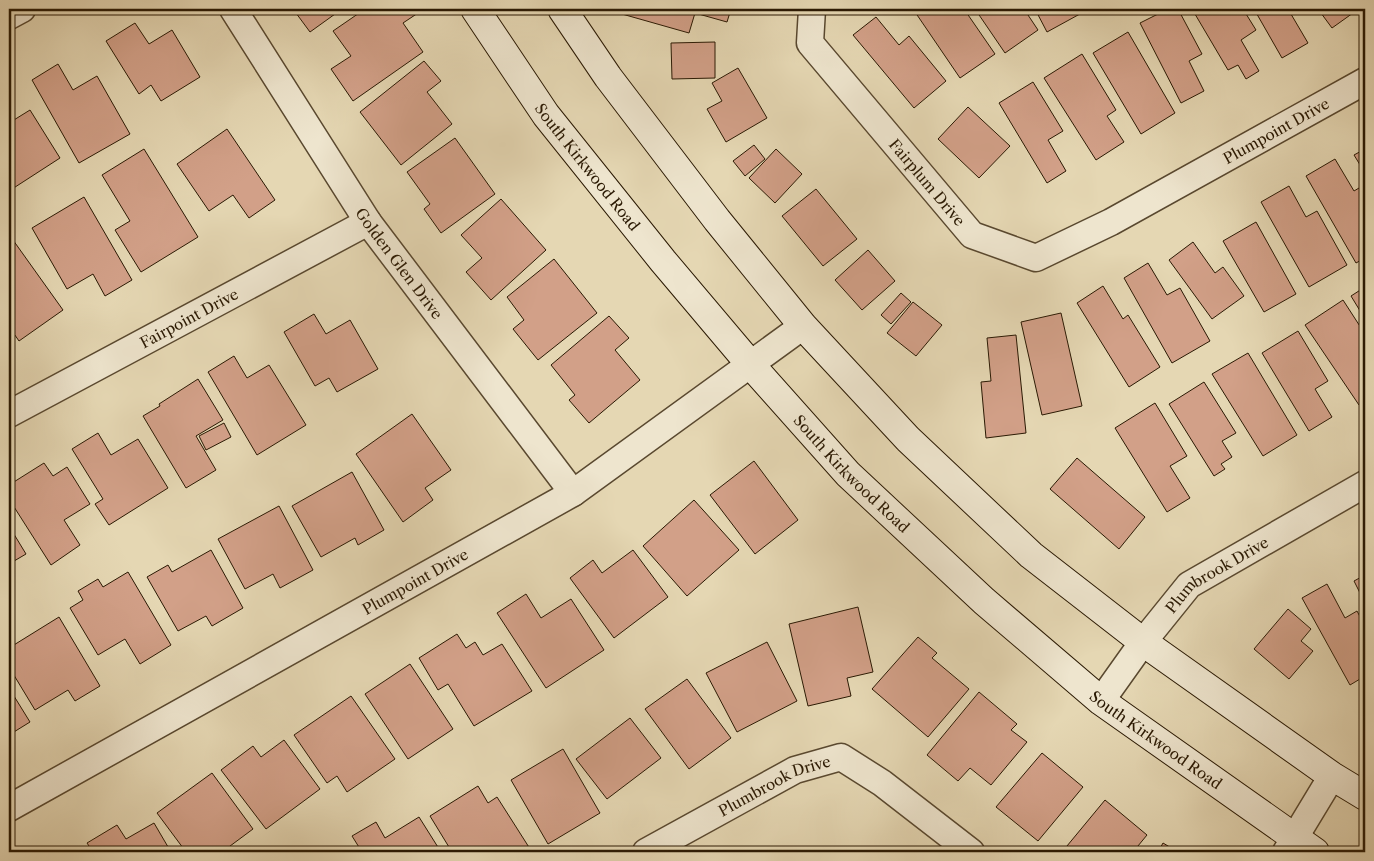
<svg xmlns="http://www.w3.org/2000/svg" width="1374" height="861" viewBox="0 0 1374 861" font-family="'Libre Caslon Text',serif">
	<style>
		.building { fill: #d2a088; stroke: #2a1903 }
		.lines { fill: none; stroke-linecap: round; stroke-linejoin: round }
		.street-casing { stroke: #59482f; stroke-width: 29 }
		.secondary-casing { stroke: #2a1903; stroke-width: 30 }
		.street { stroke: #eee5ce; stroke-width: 26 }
		.secondary { stroke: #eee5ce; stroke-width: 28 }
		.labels { text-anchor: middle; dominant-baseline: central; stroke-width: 4; stroke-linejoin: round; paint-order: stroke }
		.street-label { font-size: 15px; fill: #2a1903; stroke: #eee5ce }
	</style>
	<rect width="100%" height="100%" fill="#e5d7b3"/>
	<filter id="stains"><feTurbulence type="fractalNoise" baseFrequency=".004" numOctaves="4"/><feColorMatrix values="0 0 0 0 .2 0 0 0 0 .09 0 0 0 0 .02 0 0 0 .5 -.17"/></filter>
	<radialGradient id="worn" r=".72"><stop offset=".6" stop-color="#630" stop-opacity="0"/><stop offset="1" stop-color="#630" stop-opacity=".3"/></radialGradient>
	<!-- building -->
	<g class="building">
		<polygon points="293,9 342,9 310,32"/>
		<polygon points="365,9 416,9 418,13 403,23 423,52 353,101 331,69 351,56 333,31"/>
		<polygon points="624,9 731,9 727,22 695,13 689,33 622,14"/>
		<polygon points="913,9 964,9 995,54 960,78"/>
		<polygon points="975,9 1024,9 1038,30 1005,53"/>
		<polygon points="1035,9 1089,9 1047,32"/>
		<polygon points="1168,9 1178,9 1202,54 1189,61 1204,91 1181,103 1140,23"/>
		<polygon points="1192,9 1243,9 1256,30 1241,40 1259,71 1246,79 1238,65 1228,70"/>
		<polygon points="1254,9 1288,9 1308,43 1282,58"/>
		<polygon points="1318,9 1350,9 1353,13 1332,28"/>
		<polygon points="876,17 899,45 909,36 946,81 914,108 853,35"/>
		<polygon points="135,23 149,44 172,30 200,77 161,101 151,85 139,94 106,41"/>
		<polygon points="1128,32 1175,113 1141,134 1093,53"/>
		<polygon points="715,42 715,78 672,79 671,43"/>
		<polygon points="1082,54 1116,110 1107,116 1124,142 1096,160 1044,78"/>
		<polygon points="424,61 441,81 427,92 452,124 401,165 360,112"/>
		<polygon points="58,64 73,90 97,76 130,134 79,163 32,80"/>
		<polygon points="738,68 767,118 726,142 707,109 722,101 712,83"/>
		<polygon points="1033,82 1063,131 1048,140 1066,171 1047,183 999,103"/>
		<polygon points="968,107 1010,146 979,178 938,139"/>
		<polygon points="30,110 60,158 9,191 9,123"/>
		<polygon points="227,129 275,200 249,218 233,195 209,211 177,164"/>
		<polygon points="455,138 495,194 441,233 424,209 430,204 407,172"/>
		<polygon points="754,145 765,159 745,176 733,161"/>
		<polygon points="144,149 198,237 141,272 115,230 130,221 102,175"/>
		<polygon points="776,149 802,174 775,203 749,178"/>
		<polygon points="1365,149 1365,173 1354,155"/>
		<polygon points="1335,159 1354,191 1359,188 1365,199 1365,258 1356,263 1306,176"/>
		<polygon points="1289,186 1306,217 1317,211 1347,265 1309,287 1261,202"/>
		<polygon points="816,189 857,239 823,266 782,216"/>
		<polygon points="84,197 132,280 105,296 93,274 67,289 32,228"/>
		<polygon points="501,199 546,250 491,300 466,272 482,258 461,235"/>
		<polygon points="1256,222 1296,294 1264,312 1223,241"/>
		<polygon points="13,240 63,310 19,341 10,328 9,329 9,244"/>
		<polygon points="1193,242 1215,273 1223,267 1244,296 1212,319 1169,260"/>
		<polygon points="868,250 895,281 862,310 835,280"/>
		<polygon points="554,259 597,313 538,360 513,329 524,320 507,297"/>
		<polygon points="1148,263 1167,295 1180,288 1210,341 1172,363 1124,278"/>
		<polygon points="1103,286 1123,319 1128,315 1160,367 1129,387 1077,303"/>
		<polygon points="1365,287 1365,319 1351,296"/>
		<polygon points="901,293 911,302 891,324 881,315"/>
		<polygon points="1343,300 1365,334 1365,358 1361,361 1365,368 1365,401 1359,405 1305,325"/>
		<polygon points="913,302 942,325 916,356 887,333"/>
		<polygon points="1061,313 1082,406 1042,415 1021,322"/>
		<polygon points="314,314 326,334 350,320 378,369 337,392 329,378 315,386 284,332"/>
		<polygon points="609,316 629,338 615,350 640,380 589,423 569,400 575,395 551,365"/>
		<polygon points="1298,331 1328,381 1315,389 1332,417 1309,431 1262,353"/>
		<polygon points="1016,335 1026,433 986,438 981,382 991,381 987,338"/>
		<polygon points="1248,353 1297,435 1263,456 1212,374"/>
		<polygon points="234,356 247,378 269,365 306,425 257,455 208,372"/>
		<polygon points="198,379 223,420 196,436 216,470 186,488 143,416 160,406 159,404"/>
		<polygon points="1204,382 1236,433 1222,441 1232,457 1221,464 1225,469 1214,476 1169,404"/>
		<polygon points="1155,403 1187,456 1170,466 1190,498 1167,512 1115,428"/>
		<polygon points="412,414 451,470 425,488 433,500 403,522 356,454"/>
		<polygon points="224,423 231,437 206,450 199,436"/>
		<polygon points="98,433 111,455 138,439 168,488 109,525 95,504 103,499 72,449"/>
		<polygon points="1077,458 1145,517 1119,549 1050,489"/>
		<polygon points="754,461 798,520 755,554 710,495"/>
		<polygon points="44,463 53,476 67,467 90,504 64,520 80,545 51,565 9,499 9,485"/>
		<polygon points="352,472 384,530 358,545 355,538 321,557 292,506"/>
		<polygon points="694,500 739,550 687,596 643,546"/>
		<polygon points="279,506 313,570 280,588 273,574 245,589 218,539"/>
		<polygon points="9,526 26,554 9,564"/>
		<polygon points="211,550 243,608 212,626 206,616 178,631 147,577 168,565 172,572"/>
		<polygon points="633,550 668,597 614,638 570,578 593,560 602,573"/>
		<polygon points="128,572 171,645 140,664 125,639 98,655 70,608 83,600 78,591 98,579 103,587"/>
		<polygon points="1365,575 1365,603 1354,581"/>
		<polygon points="1327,584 1345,618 1357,611 1365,626 1365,676 1350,685 1302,598"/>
		<polygon points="526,594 541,618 571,599 604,650 546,688 497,613"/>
		<polygon points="858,607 873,672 847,678 851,696 808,706 789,624"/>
		<polygon points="1288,609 1311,629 1301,641 1313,651 1289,679 1254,649"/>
		<polygon points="59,617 100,686 75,701 68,690 35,710 9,667 9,648"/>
		<polygon points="457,634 466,648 475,642 483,655 502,644 532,691 474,726 448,684 438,690 419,658"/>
		<polygon points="918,637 937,653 932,658 969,689 928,737 872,689"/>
		<polygon points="767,642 797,701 737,732 706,673"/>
		<polygon points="410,664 453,729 408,759 365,694"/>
		<polygon points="687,679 731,738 689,769 645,709"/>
		<polygon points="9,688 30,722 9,735"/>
		<polygon points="979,692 1017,724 1011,730 1027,742 991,785 970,768 958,781 927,755"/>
		<polygon points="351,696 395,759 347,792 337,776 327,783 294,735"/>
		<polygon points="630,718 661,758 607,799 576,759"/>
		<polygon points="284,740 320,789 266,829 221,770 253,746 261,757"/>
		<polygon points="563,749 600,813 548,844 511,780"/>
		<polygon points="1042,753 1083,787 1038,841 996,807"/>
		<polygon points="212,773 253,829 222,852 186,852 157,813"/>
		<polygon points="478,786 488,803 497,797 532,852 452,852 430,816"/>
		<polygon points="1105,800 1147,835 1133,852 1062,852"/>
		<polygon points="419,817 441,852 362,852 352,836 376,822 385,838"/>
		<polygon points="154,823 171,852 93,852 87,843 117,825 126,839"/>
		<polygon points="1163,843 1178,852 1158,852"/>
	</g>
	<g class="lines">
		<!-- street casing -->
		<g class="street-casing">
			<g id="street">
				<path id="s1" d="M 233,9 L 368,222 L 573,493"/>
				<path id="s2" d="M 812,9 L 810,43 L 972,235 L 1036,258 L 1111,222 L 1365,81"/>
				<polyline points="9,16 22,9"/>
				<path id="s3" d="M 9,414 L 368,222"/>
				<path id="s4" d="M 1101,701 L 1143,642 L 1189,585 L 1365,484"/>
				<path id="s5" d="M 9,808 L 573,493 L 803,326"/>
				<path id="s6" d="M 646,852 L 795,770 L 841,757 L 882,783 L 971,852"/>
				<polyline points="1286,852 1332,776"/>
			</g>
		</g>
		<!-- secondary casing -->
		<g class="secondary-casing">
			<g id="secondary">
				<path id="s7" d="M 475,9 L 546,115 L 663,261 L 750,364 L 848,474 L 984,601 L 1101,701 L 1315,852"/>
				<polyline points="562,9 608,77 717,220 803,326 908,439 1031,555 1143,642 1332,776 1365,796"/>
			</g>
		</g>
		<!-- street -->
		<use href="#street" class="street"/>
		<!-- secondary -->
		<use href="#secondary" class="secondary"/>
	</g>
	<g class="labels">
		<!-- street labels -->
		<g class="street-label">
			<text stroke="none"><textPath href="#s2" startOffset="625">Plumpoint Drive</textPath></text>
			<text stroke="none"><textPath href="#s7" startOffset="194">South Kirkwood Road</textPath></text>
			<text stroke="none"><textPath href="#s2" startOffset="216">Fairplum Drive</textPath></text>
			<text stroke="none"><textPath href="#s1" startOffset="304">Golden Glen Drive</textPath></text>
			<text stroke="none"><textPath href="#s3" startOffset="204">Fairpoint Drive</textPath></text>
			<text stroke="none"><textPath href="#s7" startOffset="599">South Kirkwood Road</textPath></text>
			<text stroke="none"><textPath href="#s4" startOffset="174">Plumbrook Drive</textPath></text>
			<text stroke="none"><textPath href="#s5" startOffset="465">Plumpoint Drive</textPath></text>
			<text stroke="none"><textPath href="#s7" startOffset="1004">South Kirkwood Road</textPath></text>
			<text stroke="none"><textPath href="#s6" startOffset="145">Plumbrook Drive</textPath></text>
		</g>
	</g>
	<!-- margin -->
	<rect width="1374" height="861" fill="none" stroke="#e5d7b3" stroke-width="30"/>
	<rect x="10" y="10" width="1354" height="841" fill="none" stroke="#2a1903" stroke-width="2.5"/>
	<rect x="15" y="15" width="1344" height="831" fill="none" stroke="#2a1903"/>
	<rect width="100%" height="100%" filter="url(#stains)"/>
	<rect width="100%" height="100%" fill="url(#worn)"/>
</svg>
